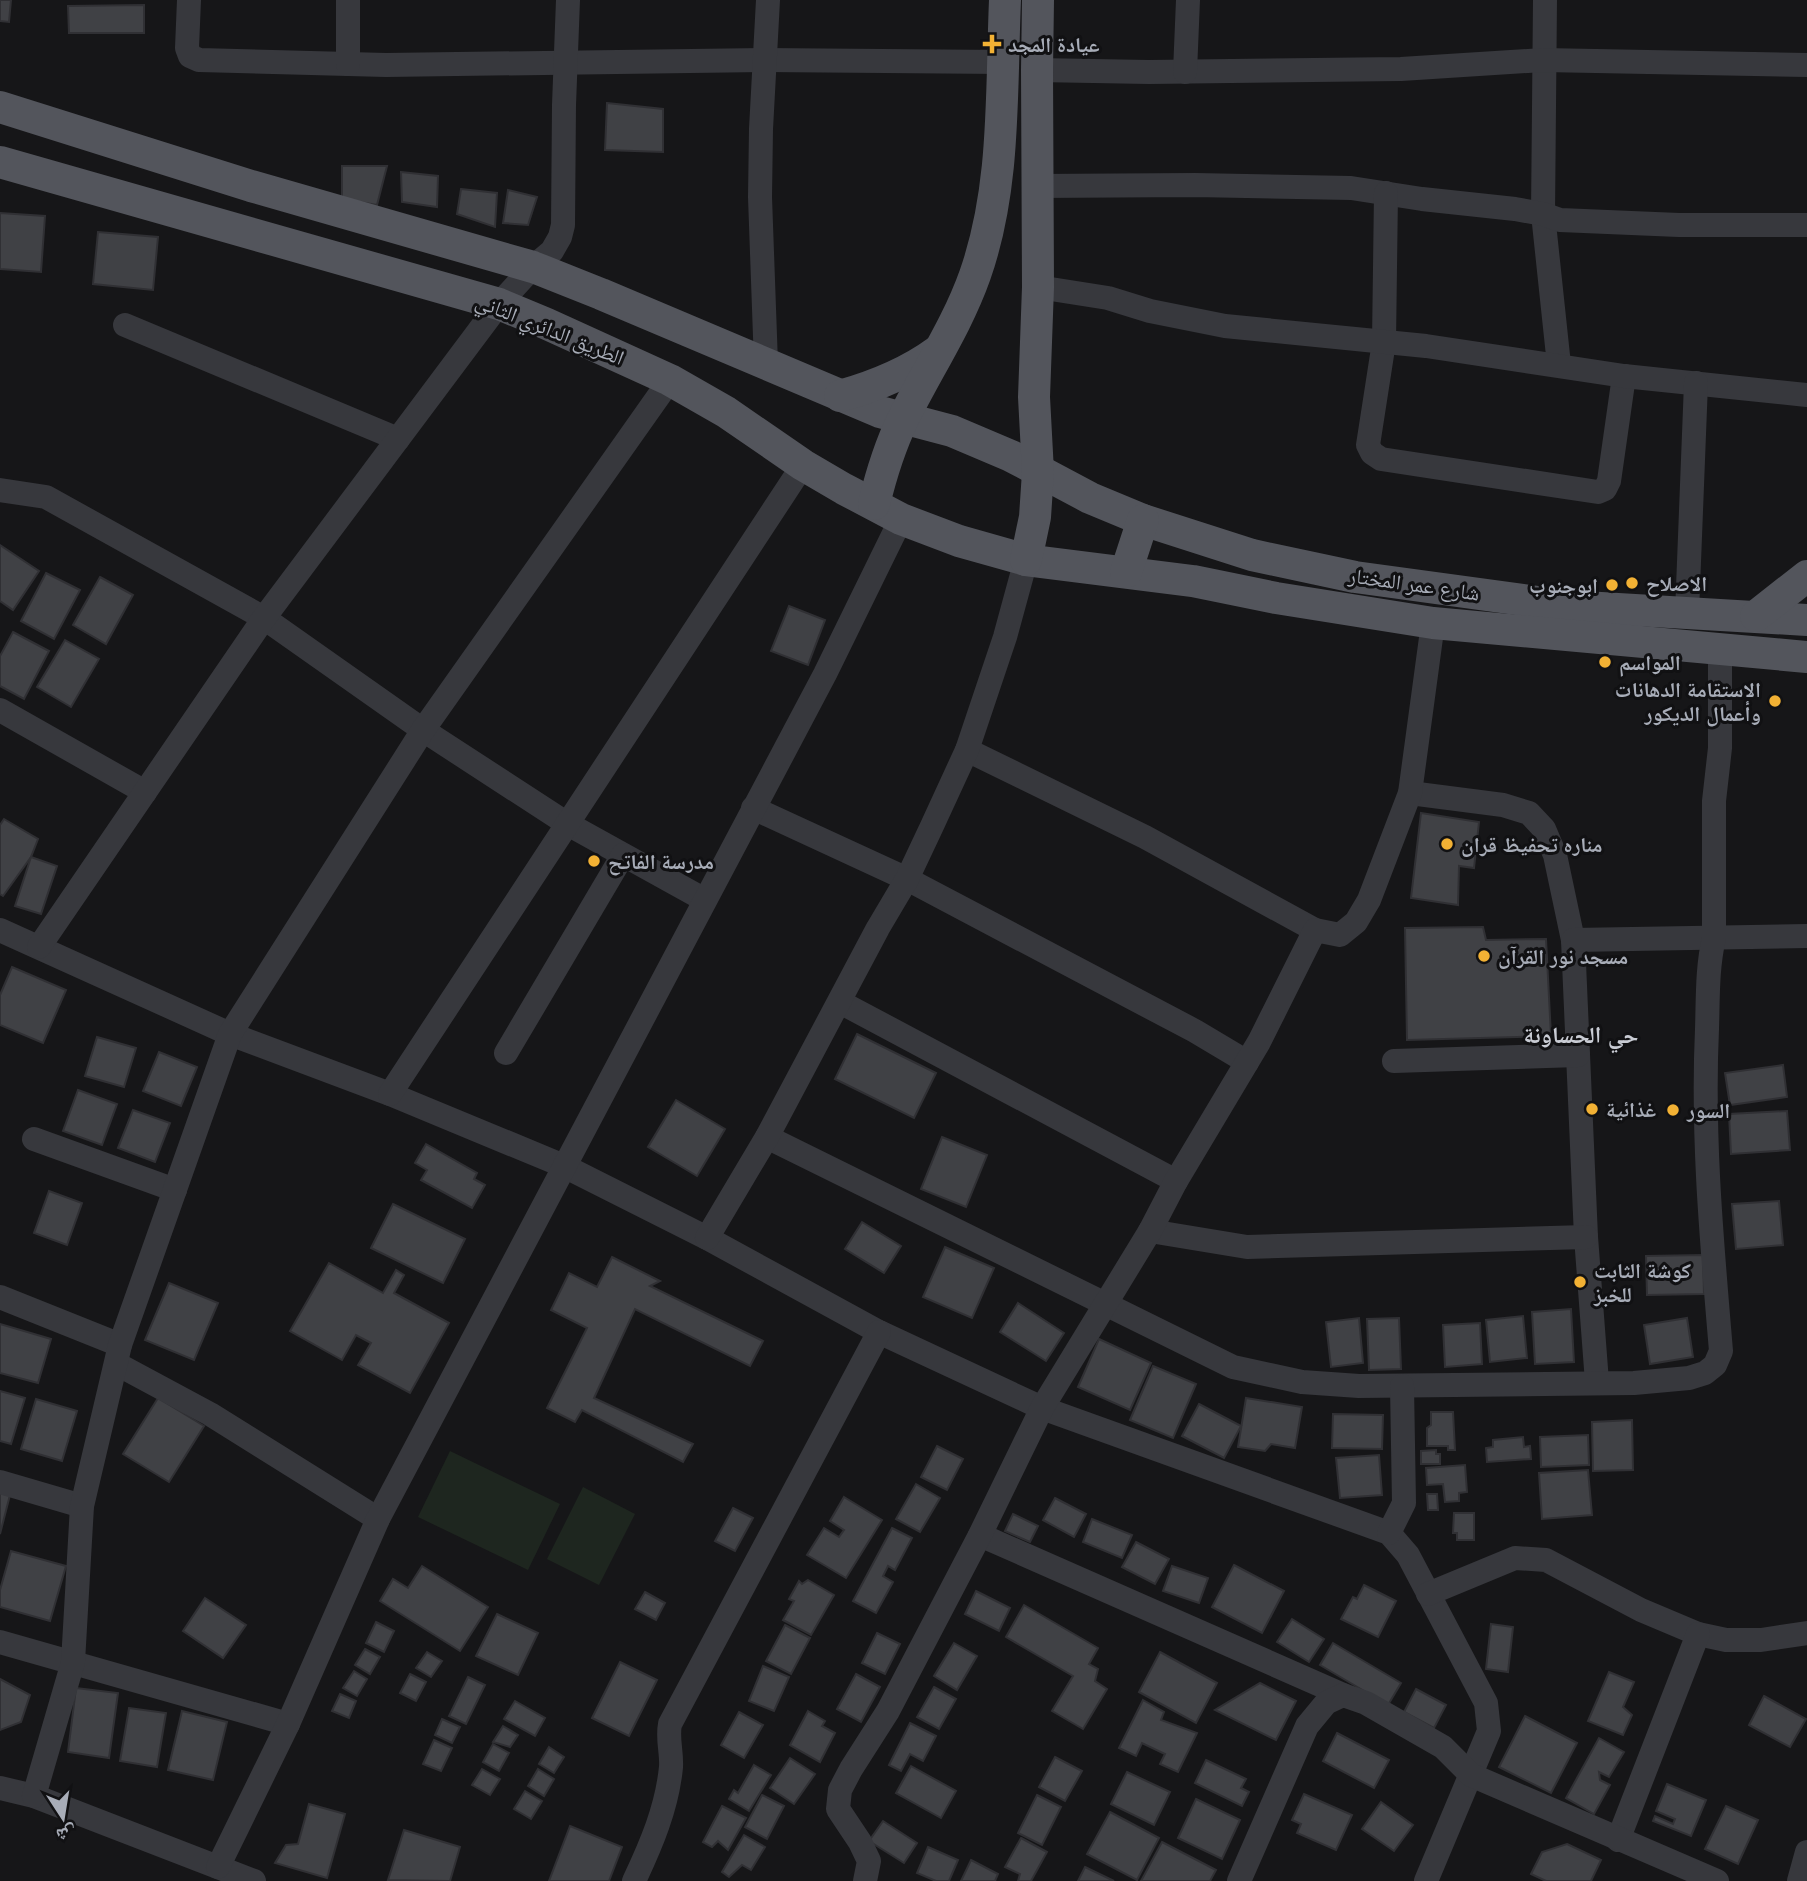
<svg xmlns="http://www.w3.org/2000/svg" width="1807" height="1881" viewBox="0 0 1807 1881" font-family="Arial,'Noto Naskh Arabic',sans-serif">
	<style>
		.green { fill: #1e261f }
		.building { fill: #404145; stroke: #303034; stroke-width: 2 }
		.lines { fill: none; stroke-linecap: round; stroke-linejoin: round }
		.minor { stroke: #37383d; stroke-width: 24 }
		.major { stroke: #53555c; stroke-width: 32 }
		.poi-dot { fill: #f2b134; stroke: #111113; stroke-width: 2.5 }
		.labels { text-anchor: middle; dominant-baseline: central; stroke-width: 6; stroke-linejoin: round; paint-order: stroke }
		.poi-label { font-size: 21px; font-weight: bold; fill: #a8adb8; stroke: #111113; text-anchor: start }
		.street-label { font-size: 21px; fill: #a8adb8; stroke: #111113 }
		.neighbourhood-label { font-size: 23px; font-weight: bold; fill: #c9ccd4; stroke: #111113 }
	</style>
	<rect width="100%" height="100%" fill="#161618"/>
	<!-- green -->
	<g class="green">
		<polygon points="450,1451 560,1504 528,1570 418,1517"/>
		<polygon points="583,1487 635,1514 599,1585 547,1559"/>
	</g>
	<!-- building -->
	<g class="building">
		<polygon points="0,0 11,0 9,22 0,21"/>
		<polygon points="144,5 144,33 69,33 68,6"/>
		<polygon points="607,103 663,109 663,152 605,150"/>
		<polygon points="342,166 387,166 377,205 342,199"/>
		<polygon points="401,172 438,176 437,207 402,202"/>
		<polygon points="461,189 497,193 495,227 457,214"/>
		<polygon points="508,190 537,197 528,225 503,223"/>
		<polygon points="0,213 45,216 41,272 0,269"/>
		<polygon points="98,232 158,237 153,290 93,284"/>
		<polygon points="0,545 39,571 13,610 0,601"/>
		<polygon points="46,573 80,590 54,639 21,621"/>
		<polygon points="100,577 133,595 106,644 73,625"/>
		<polygon points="789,606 825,620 808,665 771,651"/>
		<polygon points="13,632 49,651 24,699 0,686 0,656"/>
		<polygon points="65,640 99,659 71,707 37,687"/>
		<polygon points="1421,813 1479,822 1474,868 1459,866 1458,905 1411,898"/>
		<polygon points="4,819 38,839 31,857 3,896 0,894 0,825"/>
		<polygon points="31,857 57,866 41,914 15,906"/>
		<polygon points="1483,927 1486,940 1546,939 1551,1036 1407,1040 1405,928"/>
		<polygon points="12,967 66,990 43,1043 0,1025 0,995"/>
		<polygon points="857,1034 936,1073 914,1118 835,1079"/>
		<polygon points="97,1037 136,1048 124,1087 85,1076"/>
		<polygon points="159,1052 197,1067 181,1106 143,1091"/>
		<polygon points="1783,1065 1787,1097 1730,1105 1725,1073"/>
		<polygon points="78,1090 117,1104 102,1145 63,1131"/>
		<polygon points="676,1100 725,1129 697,1176 648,1147"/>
		<polygon points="133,1110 170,1123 155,1162 118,1148"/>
		<polygon points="1787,1111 1790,1150 1731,1154 1729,1114"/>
		<polygon points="942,1137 987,1155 966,1207 921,1189"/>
		<polygon points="426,1144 477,1173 474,1179 485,1185 472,1208 421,1180 427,1170 415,1163"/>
		<polygon points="49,1191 82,1203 67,1245 34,1233"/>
		<polygon points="1779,1201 1783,1245 1736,1249 1732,1204"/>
		<polygon points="393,1204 465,1239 443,1283 371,1248"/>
		<polygon points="862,1222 901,1246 884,1273 845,1249"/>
		<polygon points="945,1247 994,1268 972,1318 923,1297"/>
		<polygon points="1703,1255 1704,1294 1647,1295 1646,1256"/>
		<polygon points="612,1257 660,1281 650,1286 763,1341 750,1366 635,1309 594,1398 693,1444 683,1462 582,1410 575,1422 547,1408 587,1328 551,1310 569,1273 597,1287"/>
		<polygon points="329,1263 383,1293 396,1270 404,1275 394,1293 449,1323 410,1393 358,1365 371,1343 356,1335 342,1360 290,1331"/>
		<polygon points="169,1283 218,1303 194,1360 145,1340"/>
		<polygon points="1018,1303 1064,1333 1046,1361 1000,1332"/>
		<polygon points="1571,1309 1574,1362 1535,1364 1532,1312"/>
		<polygon points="1523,1316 1527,1358 1490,1362 1486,1320"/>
		<polygon points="1359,1318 1363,1363 1331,1367 1326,1322"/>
		<polygon points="1399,1318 1401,1369 1369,1370 1367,1319"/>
		<polygon points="1687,1318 1693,1357 1650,1364 1644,1325"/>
		<polygon points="1480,1323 1482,1364 1445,1367 1443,1325"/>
		<polygon points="0,1324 51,1339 38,1383 0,1373"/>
		<polygon points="1099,1339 1151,1363 1130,1410 1078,1387"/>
		<polygon points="1153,1366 1196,1384 1173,1438 1130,1420"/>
		<polygon points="0,1391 25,1398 11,1444 0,1441"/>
		<polygon points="158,1398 204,1426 169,1482 123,1454"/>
		<polygon points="1246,1398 1302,1407 1295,1448 1271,1444 1265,1451 1238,1447"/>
		<polygon points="36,1399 77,1411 62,1461 21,1449"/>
		<polygon points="1199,1404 1241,1426 1224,1458 1182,1436"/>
		<polygon points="1431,1412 1453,1412 1455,1450 1448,1450 1448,1446 1427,1446 1427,1428 1431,1425"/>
		<polygon points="1333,1414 1383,1415 1382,1449 1332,1448"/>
		<polygon points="1632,1420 1633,1470 1593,1471 1592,1422"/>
		<polygon points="1588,1435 1589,1465 1541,1467 1540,1437"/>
		<polygon points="1523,1437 1524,1447 1530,1446 1531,1459 1487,1462 1486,1448 1493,1447 1493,1440"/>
		<polygon points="937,1446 963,1459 947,1490 921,1477"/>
		<polygon points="1436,1450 1436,1454 1440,1454 1440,1464 1421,1464 1421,1451"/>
		<polygon points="1379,1455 1382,1495 1340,1498 1336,1458"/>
		<polygon points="1465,1465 1467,1492 1459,1493 1459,1501 1445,1502 1443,1484 1427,1485 1426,1468"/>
		<polygon points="1588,1470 1592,1515 1542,1519 1539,1473"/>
		<polygon points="916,1484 940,1498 920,1532 896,1519"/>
		<polygon points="0,1492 10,1495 0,1534"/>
		<polygon points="1427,1494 1437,1494 1438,1510 1428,1510"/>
		<polygon points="844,1497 882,1520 846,1578 807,1555 824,1528 839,1537 844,1530 830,1521"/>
		<polygon points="1055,1498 1086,1514 1074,1537 1043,1520"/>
		<polygon points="733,1508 753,1518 735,1551 715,1541"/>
		<polygon points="1454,1513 1474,1513 1474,1540 1457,1540 1457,1533 1453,1533"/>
		<polygon points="1013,1514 1038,1526 1030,1542 1005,1531"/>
		<polygon points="1092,1519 1132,1535 1122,1558 1083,1542"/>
		<polygon points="892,1528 912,1538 895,1570 888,1566 883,1576 893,1582 876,1613 853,1601"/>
		<polygon points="1136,1542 1169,1559 1155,1584 1122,1567"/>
		<polygon points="11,1551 66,1566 50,1621 0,1607 0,1590"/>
		<polygon points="1234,1565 1284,1591 1262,1633 1212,1607"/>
		<polygon points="422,1566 488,1607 460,1651 380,1601 393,1579 408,1588"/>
		<polygon points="1172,1566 1208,1578 1199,1603 1163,1591"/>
		<polygon points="808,1580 834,1595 811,1635 783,1620 794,1601 789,1599 799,1581 802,1584"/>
		<polygon points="1364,1585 1396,1601 1378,1637 1341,1619 1353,1597 1357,1599"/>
		<polygon points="976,1591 1010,1608 999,1631 965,1614"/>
		<polygon points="645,1592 665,1603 656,1620 635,1609"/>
		<polygon points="205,1598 246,1625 223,1658 183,1631"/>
		<polygon points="1024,1605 1098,1648 1089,1664 1098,1669 1095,1681 1107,1689 1083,1729 1052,1711 1073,1676 1006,1637"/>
		<polygon points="497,1614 538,1633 518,1675 476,1656"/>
		<polygon points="1292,1619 1324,1639 1309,1662 1277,1642"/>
		<polygon points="376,1622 394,1631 384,1652 366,1643"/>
		<polygon points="1491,1624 1513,1627 1508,1672 1486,1669"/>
		<polygon points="785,1625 810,1638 791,1674 766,1661"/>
		<polygon points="877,1633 900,1644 885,1674 862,1663"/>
		<polygon points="954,1643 977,1656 957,1690 934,1676"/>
		<polygon points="1333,1643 1401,1683 1388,1705 1320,1665"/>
		<polygon points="365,1649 380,1657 370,1674 355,1665"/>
		<polygon points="427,1652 442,1661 431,1677 416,1668"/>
		<polygon points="1160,1652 1217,1683 1196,1723 1139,1692"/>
		<polygon points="620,1662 657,1680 629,1736 592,1718"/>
		<polygon points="763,1666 789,1677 774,1711 749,1701"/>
		<polygon points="354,1671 367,1679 357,1696 343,1688"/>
		<polygon points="1609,1672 1634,1682 1623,1707 1632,1715 1623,1735 1588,1721"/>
		<polygon points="410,1674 426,1682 416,1701 400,1693"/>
		<polygon points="856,1674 880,1687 861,1722 837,1709"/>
		<polygon points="468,1677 485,1685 466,1724 449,1716"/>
		<polygon points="0,1679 30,1695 21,1722 0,1730"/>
		<polygon points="1260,1683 1296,1701 1276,1740 1215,1710"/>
		<polygon points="934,1687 956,1699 939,1729 917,1717"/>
		<polygon points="76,1688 118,1693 109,1758 68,1752"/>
		<polygon points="1416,1689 1446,1705 1434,1728 1404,1712"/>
		<polygon points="340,1694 356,1701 349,1718 332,1711"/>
		<polygon points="1764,1696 1806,1719 1790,1747 1749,1725"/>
		<polygon points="1143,1700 1164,1712 1161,1720 1197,1733 1178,1772 1160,1764 1165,1754 1142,1743 1136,1756 1119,1748"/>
		<polygon points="515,1701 545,1718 535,1736 504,1719"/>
		<polygon points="129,1708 166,1713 157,1767 120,1761"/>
		<polygon points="182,1711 227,1722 213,1780 168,1770"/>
		<polygon points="808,1711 825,1721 822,1726 835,1733 820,1762 790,1745"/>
		<polygon points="739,1712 763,1725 744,1758 721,1745"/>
		<polygon points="1525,1716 1577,1743 1551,1793 1499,1767"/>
		<polygon points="442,1719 460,1727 452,1743 435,1735"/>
		<polygon points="910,1723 936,1736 923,1761 910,1754 901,1771 889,1765"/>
		<polygon points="503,1726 518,1735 510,1747 493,1742"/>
		<polygon points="1337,1733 1389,1760 1374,1788 1323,1761"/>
		<polygon points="1599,1738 1624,1752 1609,1777 1599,1772 1600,1780 1610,1785 1594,1814 1566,1798"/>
		<polygon points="434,1740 452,1748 441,1771 423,1764"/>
		<polygon points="493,1744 509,1753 499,1771 483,1762"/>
		<polygon points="549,1747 564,1757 554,1773 539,1764"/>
		<polygon points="1055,1757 1082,1771 1065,1801 1039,1787"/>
		<polygon points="790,1758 815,1774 794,1804 770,1788"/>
		<polygon points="1206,1760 1246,1779 1241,1788 1249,1792 1242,1806 1195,1783"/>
		<polygon points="754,1765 771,1775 749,1811 729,1799 734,1790 738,1793"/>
		<polygon points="911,1766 956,1791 941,1818 896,1793"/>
		<polygon points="482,1769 500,1779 490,1795 472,1785"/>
		<polygon points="538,1769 554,1779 544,1796 528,1786"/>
		<polygon points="1127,1772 1170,1792 1154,1825 1111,1804"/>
		<polygon points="1667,1784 1706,1800 1691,1836 1653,1821 1655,1816 1673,1824 1675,1819 1656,1811"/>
		<polygon points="525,1791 542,1801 531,1819 514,1809"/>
		<polygon points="1304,1794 1352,1815 1336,1850 1297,1833 1301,1824 1292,1820"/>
		<polygon points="762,1795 784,1806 767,1839 745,1827"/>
		<polygon points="1037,1795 1061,1807 1042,1845 1018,1833"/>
		<polygon points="1196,1799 1240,1820 1222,1859 1178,1838"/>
		<polygon points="1381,1802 1413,1825 1394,1851 1362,1829"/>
		<polygon points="309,1804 345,1814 327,1878 275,1863 286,1845 298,1844"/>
		<polygon points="722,1806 746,1818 728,1850 718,1841 712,1847 703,1842"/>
		<polygon points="1726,1806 1758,1820 1738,1864 1705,1849"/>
		<polygon points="1110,1812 1159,1838 1137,1880 1087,1854"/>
		<polygon points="883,1821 917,1843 904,1863 869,1841"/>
		<polygon points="570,1826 622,1847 609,1881 549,1881"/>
		<polygon points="404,1830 460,1847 450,1881 388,1880"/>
		<polygon points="744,1835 765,1847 751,1870 742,1865 729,1877 722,1872"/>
		<polygon points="1021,1838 1047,1852 1031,1881 1018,1881 1020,1874 1005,1867"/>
		<polygon points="1162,1842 1216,1870 1210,1881 1141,1881"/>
		<polygon points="1567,1844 1601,1860 1591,1881 1546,1881 1531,1874 1542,1852"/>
		<polygon points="928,1847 958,1860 949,1881 936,1881 917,1873"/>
		<polygon points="971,1860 998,1874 995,1881 961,1881"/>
		<polygon points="1085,1867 1114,1881 1078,1881"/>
	</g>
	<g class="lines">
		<!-- minor -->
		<g class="minor">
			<polyline points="189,0 187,48 190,56 199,60 386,65 764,60 1003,62"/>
			<polyline points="1545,0 1543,214 1559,365"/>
			<polyline points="348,64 348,0"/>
			<polyline points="1037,70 1149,72 1401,69 1543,60 1807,65"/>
			<polyline points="1185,72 1188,0"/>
			<polyline points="1037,186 1195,185 1351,188 1422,199 1515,209 1543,214 1560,220 1679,225 1807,225"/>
			<polyline points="1386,193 1384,342 1368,445 1372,453 1381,459 1598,492 1605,489 1609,481 1624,376"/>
			<polyline points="1038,287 1108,298 1150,311 1225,326 1426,346 1624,376 1807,395"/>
			<polyline points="125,325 398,439"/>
			<polyline points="766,364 760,197 761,129 768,0"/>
			<polyline points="0,490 46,497 264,618 423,730 566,823 705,900"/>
			<polyline points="1687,613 1696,383"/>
			<polyline points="0,710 145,792"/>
			<polyline points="967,750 1145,837 1315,930"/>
			<polyline points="1410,793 1503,805 1529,813 1544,829 1555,855 1573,940 1586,1237 1597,1382"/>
			<polyline points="753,808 907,879 1195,1031 1247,1062"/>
			<polyline points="0,930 230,1034 390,1094 564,1166 707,1238 879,1332 1042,1408 1389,1533 1408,1555 1486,1703 1489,1731 1426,1881"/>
			<polyline points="1573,940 1807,936"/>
			<polyline points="39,947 264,618 499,304 533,267 552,251 560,237 563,225 564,105 568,0"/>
			<polyline points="840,1002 1176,1181"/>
			<polyline points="506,1053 623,855"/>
			<polyline points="1394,1061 1578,1055"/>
			<polyline points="390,1094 803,465"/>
			<path d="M 767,1137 L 1233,1367 L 1302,1382 L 1359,1386 L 1634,1383 L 1689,1378 L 1705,1373 L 1715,1365 L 1721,1351 C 1712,1244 1702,1137 1707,1029 C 1708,998 1707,968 1714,938 L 1714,801 L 1720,748 L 1720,648"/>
			<polyline points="34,1139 175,1190"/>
			<polyline points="1150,1231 1247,1247 1586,1237"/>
			<polyline points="707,1238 767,1137 878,928 907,879 932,826 967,750 1005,637 1026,560"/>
			<polyline points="0,1297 120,1345"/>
			<polyline points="117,1364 210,1414 378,1519"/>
			<polyline points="0,1482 82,1506"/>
			<polyline points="1389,1533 1404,1503 1402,1386"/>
			<polyline points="980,1535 1343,1695"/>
			<polyline points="1428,1594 1515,1558 1546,1560 1641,1610 1698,1634 1726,1640 1761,1640 1807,1633"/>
			<polyline points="0,1642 288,1724"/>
			<polyline points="0,1788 34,1796 254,1881"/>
			<polyline points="34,1796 73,1662 82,1506 120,1345 230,1034 423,730 670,380"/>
			<polyline points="1618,1840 1698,1634"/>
			<polyline points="218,1867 288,1724 378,1519 825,674 901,519"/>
			<path d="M 634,1881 C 651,1845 667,1808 671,1767 C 672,1752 667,1739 670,1724 L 879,1332"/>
			<polyline points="865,1881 869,1861 860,1842 838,1809 840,1790 851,1769 888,1711 980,1535 1042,1408 1150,1231 1176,1181 1259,1042 1315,930 1340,935 1356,922 1369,900 1410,793 1433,623"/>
			<polyline points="1239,1881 1307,1726 1326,1703 1343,1695 1366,1703 1443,1747 1471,1775 1717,1881"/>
			<polyline points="1799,1881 1807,1852"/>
		</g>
		<!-- major -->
		<g class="major">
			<polyline points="0,107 251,186 533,267 601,294 880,412 952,431 1011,456 1090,498 1143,520 1252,555 1355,577 1567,606 1807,620"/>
			<polyline points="0,162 499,304 547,324 670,380 726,412 803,465 844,489 901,519 959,541 1026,560 1193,581 1276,598 1433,623 1807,657"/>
			<path d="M 840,396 C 876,386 908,373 938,351"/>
			<path d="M 874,504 C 881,475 890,446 903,419 C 927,370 957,326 975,275 C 1006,187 1001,92 1005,0"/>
			<polyline points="1026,560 1035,517 1038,472 1034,397 1038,287 1037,70 1038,0"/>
			<polyline points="1126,572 1143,520"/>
			<polyline points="1756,616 1807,576"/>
		</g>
	</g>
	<!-- markers -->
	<g class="poi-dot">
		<path d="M988.5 33.5h7v7h7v7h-7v7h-7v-7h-7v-7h7z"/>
		<circle cx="1632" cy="583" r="7"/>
		<circle cx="1612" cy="585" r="7"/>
		<circle cx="1605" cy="662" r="7"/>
		<circle cx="1775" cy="701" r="7"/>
		<circle cx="1447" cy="844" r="7"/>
		<circle cx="594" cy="861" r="7"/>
		<circle cx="1484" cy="956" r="7"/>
		<circle cx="1592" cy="1109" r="7"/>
		<circle cx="1673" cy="1110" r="7"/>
		<circle cx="1580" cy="1282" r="7"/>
	</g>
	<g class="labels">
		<!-- poi labels -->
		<g class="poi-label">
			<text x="1008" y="44">عيادة المجد</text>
			<text x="1646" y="583">الاصلاح</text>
			<text x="1598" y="585" text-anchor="end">ابوجنوب</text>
			<text x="1619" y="662">المواسم</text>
			<text x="1761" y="689" text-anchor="end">الاستقامة الدهانات<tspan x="1761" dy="24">وأعمال الديكور</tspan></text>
			<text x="1461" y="844">مناره تحفيظ قران</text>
			<text x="608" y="861">مدرسة الفاتح</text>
			<text x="1498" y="956">مسجد نور القرآن</text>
			<text x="1606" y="1109">غذائية</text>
			<text x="1687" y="1110">السور</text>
			<text x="1594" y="1270">كوشة الثابت<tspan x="1594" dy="24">للخبز</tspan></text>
		</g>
		<!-- street labels -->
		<g class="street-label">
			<text transform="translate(550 329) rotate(22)">الطريق الدائري الثاني</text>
			<text transform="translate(1414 584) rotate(8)">شارع عمر المختار</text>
		</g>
		<!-- neighbourhood labels -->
		<g class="neighbourhood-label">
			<text x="1581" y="1035">حي الحساونة</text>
		</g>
	</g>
	<!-- north arrow -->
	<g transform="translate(63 1818) rotate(168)" stroke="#111113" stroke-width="5" paint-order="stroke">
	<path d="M0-5L12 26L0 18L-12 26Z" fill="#a8adb8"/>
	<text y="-10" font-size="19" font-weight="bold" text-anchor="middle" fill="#a8adb8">ش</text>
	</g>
</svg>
